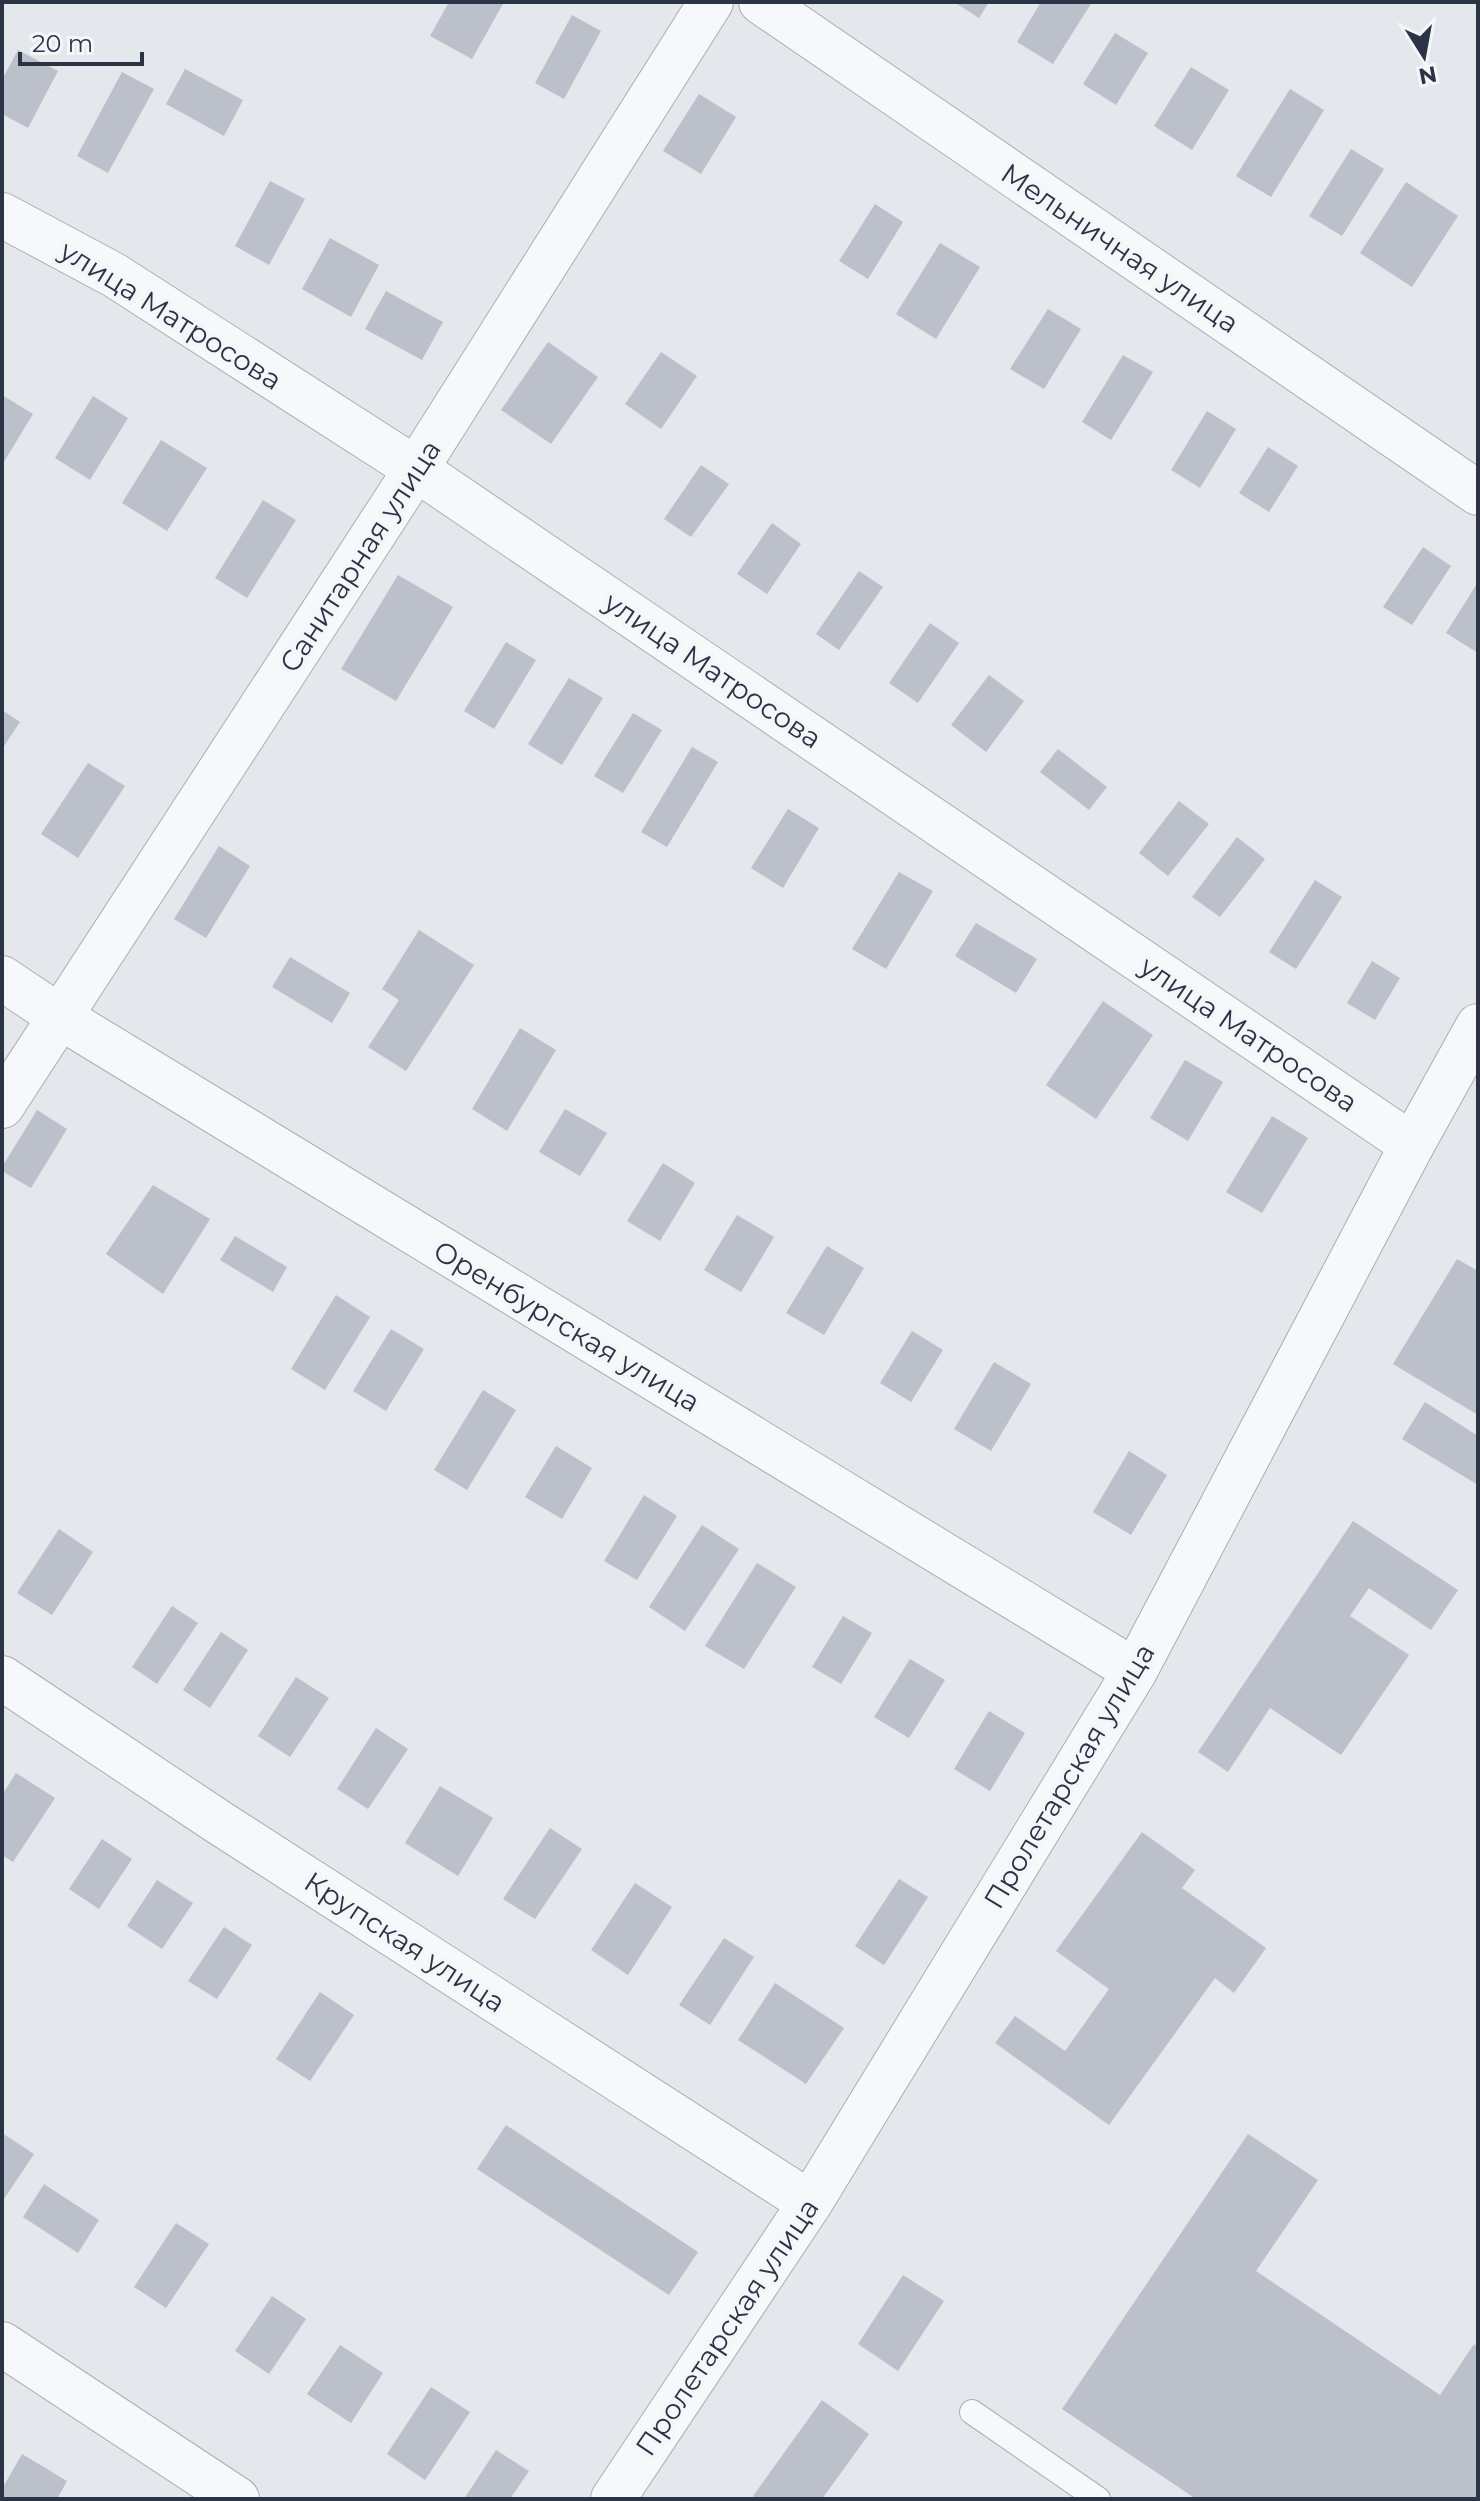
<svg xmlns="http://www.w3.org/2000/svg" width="1480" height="2501" viewBox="0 0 1480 2501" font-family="Montserrat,sans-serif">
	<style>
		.building { fill: #bbc0ca }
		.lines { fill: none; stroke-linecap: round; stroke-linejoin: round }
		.lane-casing { stroke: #a9aeb7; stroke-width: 26 }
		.street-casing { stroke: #a9aeb7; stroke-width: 46 }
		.lane { stroke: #f7f8fa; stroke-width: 24 }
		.street { stroke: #f7f8fa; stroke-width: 44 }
		.labels { text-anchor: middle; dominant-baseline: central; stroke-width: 8; stroke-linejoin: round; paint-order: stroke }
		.street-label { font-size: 28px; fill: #2b3445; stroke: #f4f6f9 }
	</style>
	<rect width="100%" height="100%" fill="#e4e7ec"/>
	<!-- building -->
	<g class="building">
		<polygon points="449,2 504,2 472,59 430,36"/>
		<polygon points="954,2 989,2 979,18"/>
		<polygon points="1041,2 1092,2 1053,64 1017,42"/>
		<polygon points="572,15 601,31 564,99 535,83"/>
		<polygon points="1115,33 1148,53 1116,105 1083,84"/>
		<polygon points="18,50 58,71 28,128 2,114 2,80"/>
		<polygon points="1191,67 1229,90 1192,150 1154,126"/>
		<polygon points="185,69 243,100 224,136 166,104"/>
		<polygon points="122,72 154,89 108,173 77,156"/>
		<polygon points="1290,89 1324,110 1271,197 1236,176"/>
		<polygon points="699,94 736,117 701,174 663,151"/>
		<polygon points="1351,149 1384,169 1342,236 1309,216"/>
		<polygon points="270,181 305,199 269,265 235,246"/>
		<polygon points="1406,182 1458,216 1412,287 1360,253"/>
		<polygon points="875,204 903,222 868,279 839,261"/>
		<polygon points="330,238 379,265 351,317 302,289"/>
		<polygon points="940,243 980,267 936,339 896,314"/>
		<polygon points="386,291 443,322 422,360 365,329"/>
		<polygon points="1048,309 1081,329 1044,389 1010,369"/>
		<polygon points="548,342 598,377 551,444 501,410"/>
		<polygon points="661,352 697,376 661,429 625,404"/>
		<polygon points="1123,355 1153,372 1111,440 1082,422"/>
		<polygon points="2,395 33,414 2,465"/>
		<polygon points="93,396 128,418 90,480 55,458"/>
		<polygon points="1207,411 1236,429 1200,488 1171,470"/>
		<polygon points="161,440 207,468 167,531 122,503"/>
		<polygon points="1268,447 1298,466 1269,512 1239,493"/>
		<polygon points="701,465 729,484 691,537 664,519"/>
		<polygon points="263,500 296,520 247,598 215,578"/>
		<polygon points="772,523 801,544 767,594 737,574"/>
		<polygon points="1423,547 1451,566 1412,625 1383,607"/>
		<polygon points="859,571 883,587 839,650 816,634"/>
		<polygon points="398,575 453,607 396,701 341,669"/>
		<polygon points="1478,582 1478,653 1446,633"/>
		<polygon points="930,623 959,643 918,703 889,683"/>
		<polygon points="506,642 536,660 494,729 464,711"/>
		<polygon points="989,675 1024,701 986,752 951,725"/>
		<polygon points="569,678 603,698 562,765 528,744"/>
		<polygon points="2,710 20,722 2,749"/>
		<polygon points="633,713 662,730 623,793 594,776"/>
		<polygon points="692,747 718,762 667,847 641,832"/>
		<polygon points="1058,749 1107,787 1089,810 1040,772"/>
		<polygon points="88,763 125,786 78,858 41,834"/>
		<polygon points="1179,801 1209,824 1168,876 1139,853"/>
		<polygon points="788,809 819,828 783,888 751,868"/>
		<polygon points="1237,837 1265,859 1220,917 1192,897"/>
		<polygon points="219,846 250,866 206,938 174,919"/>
		<polygon points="899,872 933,891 886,969 852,949"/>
		<polygon points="1315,880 1342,897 1296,969 1269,952"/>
		<polygon points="976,923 1037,959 1016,993 955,956"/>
		<polygon points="419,930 474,965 406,1071 368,1047 399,1000 382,989"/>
		<polygon points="290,957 350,993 332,1023 272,987"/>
		<polygon points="1372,961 1400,978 1375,1020 1347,1003"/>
		<polygon points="1103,1001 1153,1035 1096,1119 1046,1085"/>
		<polygon points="520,1028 556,1050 507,1131 472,1109"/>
		<polygon points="1185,1060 1223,1082 1188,1141 1150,1118"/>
		<polygon points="565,1109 607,1133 580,1176 539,1152"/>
		<polygon points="37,1110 67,1129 31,1188 2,1171 2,1167"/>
		<polygon points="1272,1116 1308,1138 1262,1213 1226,1192"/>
		<polygon points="663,1163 695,1183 660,1241 627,1221"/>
		<polygon points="153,1185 210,1219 163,1294 106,1254"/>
		<polygon points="737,1215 774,1237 741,1292 704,1270"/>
		<polygon points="235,1236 287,1267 273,1292 220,1260"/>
		<polygon points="827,1246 864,1268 824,1335 786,1313"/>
		<polygon points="1457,1259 1478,1271 1478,1415 1393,1364"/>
		<polygon points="336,1295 370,1317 325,1390 291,1369"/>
		<polygon points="391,1329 424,1349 386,1411 353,1391"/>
		<polygon points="912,1331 943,1350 911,1402 880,1383"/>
		<polygon points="994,1362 1031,1384 991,1451 954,1429"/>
		<polygon points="483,1390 516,1410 467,1490 434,1470"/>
		<polygon points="1425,1402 1478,1436 1478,1485 1402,1439"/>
		<polygon points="556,1446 592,1468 562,1519 525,1497"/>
		<polygon points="1129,1451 1167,1475 1131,1535 1093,1512"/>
		<polygon points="644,1495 677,1516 637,1580 604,1561"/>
		<polygon points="1353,1521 1458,1590 1431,1630 1369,1588 1350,1616 1409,1655 1341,1755 1270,1708 1228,1772 1198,1752"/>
		<polygon points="702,1525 739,1549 685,1631 649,1607"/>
		<polygon points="59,1529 93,1552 52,1615 17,1593"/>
		<polygon points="757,1563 796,1587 744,1669 705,1646"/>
		<polygon points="172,1606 198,1623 157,1684 132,1667"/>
		<polygon points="843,1616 872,1633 841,1684 812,1667"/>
		<polygon points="221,1632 248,1650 210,1708 183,1690"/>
		<polygon points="910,1659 945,1680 909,1738 874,1717"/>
		<polygon points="296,1677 329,1698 290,1757 258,1736"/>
		<polygon points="989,1711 1025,1733 990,1791 954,1769"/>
		<polygon points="376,1728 408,1749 368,1809 337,1789"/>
		<polygon points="16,1773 55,1798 13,1862 2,1855 2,1795"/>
		<polygon points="440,1786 493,1818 458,1876 405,1843"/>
		<polygon points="550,1828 582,1849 535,1919 503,1899"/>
		<polygon points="1142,1832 1195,1870 1182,1888 1266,1948 1234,1993 1215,1978 1109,2125 995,2043 1015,2016 1065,2051 1109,1989 1056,1951"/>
		<polygon points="102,1839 132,1859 99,1909 69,1889"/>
		<polygon points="899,1879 928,1897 884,1965 855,1946"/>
		<polygon points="157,1880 193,1903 162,1949 127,1926"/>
		<polygon points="635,1883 672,1907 628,1975 591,1950"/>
		<polygon points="224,1927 252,1945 217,1999 188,1981"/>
		<polygon points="724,1938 754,1957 710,2025 679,2005"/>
		<polygon points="775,1983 844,2028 806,2084 738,2040"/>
		<polygon points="320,1992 354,2015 310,2081 276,2059"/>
		<polygon points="506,2125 698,2252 669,2295 477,2169"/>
		<polygon points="2,2133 34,2154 2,2202"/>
		<polygon points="1248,2134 1318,2180 1256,2271 1440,2395 1474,2344 1478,2347 1478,2499 1196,2499 1062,2409"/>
		<polygon points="44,2184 99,2220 78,2253 23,2217"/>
		<polygon points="176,2223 209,2244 166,2308 134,2287"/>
		<polygon points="903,2275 944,2301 898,2371 858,2344"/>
		<polygon points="272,2296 306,2319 269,2374 235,2351"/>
		<polygon points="340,2345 383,2373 351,2423 307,2394"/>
		<polygon points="431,2387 470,2412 425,2480 387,2454"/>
		<polygon points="822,2400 869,2434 822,2499 757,2499 753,2496"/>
		<polygon points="496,2450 529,2471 510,2499 464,2499"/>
		<polygon points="22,2454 67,2481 57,2499 2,2499 2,2489"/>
	</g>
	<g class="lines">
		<!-- lane casing -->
		<g class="lane-casing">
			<polyline id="lane" points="972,2412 1098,2499"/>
		</g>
		<!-- street casing -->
		<g class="street-casing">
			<g id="street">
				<polyline points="761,2 1478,493"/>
				<polyline points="2,215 114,275 416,469 1412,1145"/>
				<polyline points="2,978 60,1017 1135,1671"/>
				<polyline points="2,1106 416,469 711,2"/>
				<polyline points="2,1678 220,1823 810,2203"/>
				<polyline points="2,2344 237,2499"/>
				<polyline points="613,2499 810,2203 1135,1671 1412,1145 1478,1026"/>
			</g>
		</g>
		<!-- lane -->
		<use href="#lane" class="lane"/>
		<!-- street -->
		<use href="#street" class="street"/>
	</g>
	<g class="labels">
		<!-- street labels -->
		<g class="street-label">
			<text transform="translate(1120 248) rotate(34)">Мельничная улица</text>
			<text transform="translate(171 315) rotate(32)">улица Матросова</text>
			<text transform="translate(360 556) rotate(-57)">Санитарная улица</text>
			<text transform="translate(713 670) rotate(34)">улица Матросова</text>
			<text transform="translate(1249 1034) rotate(34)">улица Матросова</text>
			<text transform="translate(567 1326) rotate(31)">Оренбургская улица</text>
			<text transform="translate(1069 1776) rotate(-59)">Пролетарская улица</text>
			<text transform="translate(405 1942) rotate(33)">Крупская улица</text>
			<text transform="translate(727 2327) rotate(-56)">Пролетарская улица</text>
		</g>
	</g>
	<!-- border -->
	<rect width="1480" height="2501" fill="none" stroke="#2b3445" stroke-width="8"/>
	<!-- north arrow -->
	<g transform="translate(1424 56) rotate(169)" stroke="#f4f6f9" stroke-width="6" paint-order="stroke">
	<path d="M0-6L14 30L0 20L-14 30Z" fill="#2b3445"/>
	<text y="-12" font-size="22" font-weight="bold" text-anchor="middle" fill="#2b3445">N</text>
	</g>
	<!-- scale -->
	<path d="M20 52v12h122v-12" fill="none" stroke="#2b3445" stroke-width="4"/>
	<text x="32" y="52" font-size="24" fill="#2b3445" stroke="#f4f6f9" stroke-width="6" paint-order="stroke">20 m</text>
</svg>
